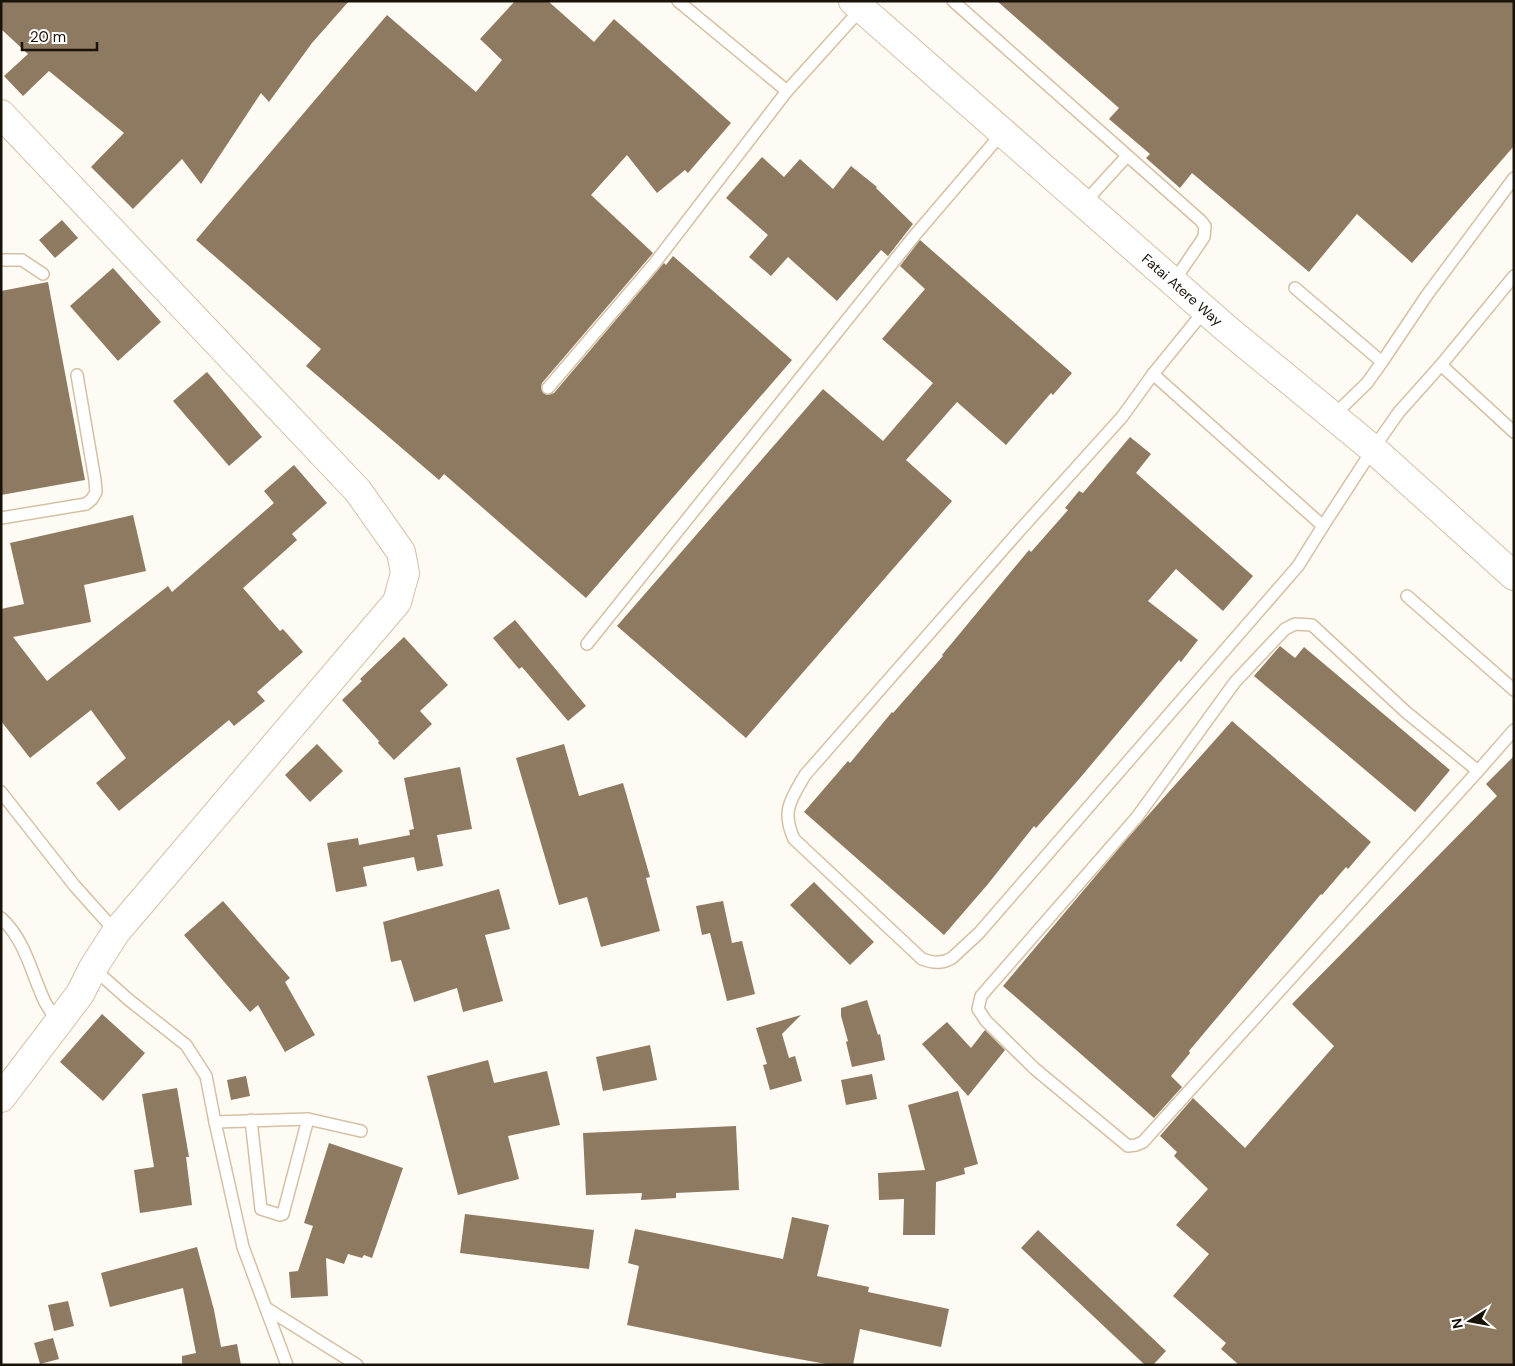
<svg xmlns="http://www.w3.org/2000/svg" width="1515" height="1366" viewBox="0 0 1515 1366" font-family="'DM Sans',sans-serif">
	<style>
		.building { fill: #8e7a60 }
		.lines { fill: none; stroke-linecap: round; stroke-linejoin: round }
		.service-casing { stroke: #d6c0a4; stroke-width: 14 }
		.tertiary-casing { stroke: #d6c0a4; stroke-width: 30 }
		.service { stroke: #fff; stroke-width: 11 }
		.tertiary { stroke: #fff; stroke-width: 28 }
		.labels { text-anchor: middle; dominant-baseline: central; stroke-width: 4.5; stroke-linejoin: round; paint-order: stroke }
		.street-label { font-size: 14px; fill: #191208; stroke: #fff }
	</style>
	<rect width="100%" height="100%" fill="#fefaf4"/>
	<!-- building -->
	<g class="building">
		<polygon points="1,1 349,1 312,43 269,102 261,93 201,184 182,159 133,209 91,167 124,133 49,71 23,96 4,76 28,54 1,29"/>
		<polygon points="515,1 548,1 594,42 614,19 731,123 688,173 685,170 657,193 627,155 591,195 653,253 542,383 541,387 543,393 547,395 554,393 664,263 666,265 673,256 792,360 586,598 444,474 439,480 306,366 321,349 196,240 387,15 476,92 502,60 480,39"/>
		<polygon points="997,1 1514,1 1514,146 1412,263 1357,214 1309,272 1192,173 1180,188 1146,158 1150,154 1109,119 1119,108"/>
		<polygon points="762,157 784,177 800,159 833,189 851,166 877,187 876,188 913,224 888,256 881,250 837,301 788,257 771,276 749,257 768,235 726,198"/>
		<polygon points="62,220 78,238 55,258 39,240"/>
		<polygon points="920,240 1072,373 1053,395 1051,393 1006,445 957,402 906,460 952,501 746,738 617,626 823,389 883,441 933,383 882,339 925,289 900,266"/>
		<polygon points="113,268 161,322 118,361 70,306"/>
		<polygon points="48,282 85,480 1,495 1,291"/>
		<polygon points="207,372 262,437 229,466 173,401"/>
		<polygon points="1130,437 1151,454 1136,473 1253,576 1223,611 1176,569 1148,601 1198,640 1181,662 1179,660 1080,778 1036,828 1034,826 988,884 944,935 804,812 848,761 850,763 892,712 893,713 943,656 942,655 1029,550 1031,552 1068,510 1065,508 1079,491 1083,493"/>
		<polygon points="294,465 327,503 292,534 297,540 243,588 280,631 283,629 303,652 257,692 265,701 234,726 229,720 119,811 96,783 126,758 91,710 30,758 1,721 1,609 24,604 10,543 133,515 146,571 84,585 91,622 13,637 47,681 168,586 172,592 274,503 264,491"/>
		<polygon points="515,620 586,706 568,721 522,667 519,669 493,638"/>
		<polygon points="404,637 448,685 420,711 432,724 394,760 378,743 379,741 342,700 362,681 360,679"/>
		<polygon points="1280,646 1295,658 1304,647 1450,770 1415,812 1254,676"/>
		<polygon points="1232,721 1371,842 1348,869 1346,867 1322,895 1321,894 1189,1051 1190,1053 1171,1076 1182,1087 1154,1118 1003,986 1126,840"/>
		<polygon points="317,744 343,771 310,802 285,775"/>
		<polygon points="564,744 579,796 623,783 650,877 646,878 660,931 601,947 587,897 559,905 516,758"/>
		<polygon points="1514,756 1514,1365 1239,1365 1221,1349 1226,1343 1173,1296 1209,1254 1176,1225 1208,1189 1174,1156 1177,1152 1160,1136 1193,1098 1245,1148 1334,1046 1292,1004 1497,796 1486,784"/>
		<polygon points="460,767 472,829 437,835 443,866 417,871 414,857 363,867 367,886 336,892 327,843 358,838 359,845 410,835 409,830 414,829 404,778"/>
		<polygon points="814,882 874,942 850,965 790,905"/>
		<polygon points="499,889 510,929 485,935 503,1001 463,1012 457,988 414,1002 401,960 391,962 383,922"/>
		<polygon points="223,901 290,978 285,982 315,1035 285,1052 258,1005 250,1012 184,935"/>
		<polygon points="723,901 732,943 742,941 755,994 727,1001 710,933 702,935 696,906"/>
		<polygon points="867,1000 878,1035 880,1034 885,1060 852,1067 846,1042 848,1041 841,1016 841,1008"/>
		<polygon points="102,1014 145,1053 103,1101 60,1062"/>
		<polygon points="801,1015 782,1034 789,1058 795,1056 802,1081 770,1090 763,1065 767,1064 756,1028"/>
		<polygon points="947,1022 971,1048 985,1030 1005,1050 968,1096 922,1044"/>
		<polygon points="650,1045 657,1080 603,1091 596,1057"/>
		<polygon points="488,1060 494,1083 547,1071 560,1125 508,1136 519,1179 458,1195 427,1076"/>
		<polygon points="872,1074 877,1099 846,1105 841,1080"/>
		<polygon points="246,1076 250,1096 231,1100 227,1080"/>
		<polygon points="177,1088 189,1157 186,1157 192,1205 140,1213 134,1170 154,1167 142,1094"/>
		<polygon points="958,1091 978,1164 964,1168 965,1174 936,1182 935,1235 903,1235 904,1199 879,1200 878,1173 925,1170 908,1105"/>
		<polygon points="736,1126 739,1190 676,1193 676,1198 641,1200 642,1193 586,1195 583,1133"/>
		<polygon points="329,1143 403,1168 372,1258 364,1255 362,1258 348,1254 344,1264 326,1258 328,1296 291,1298 289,1272 298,1271 313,1226 304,1223"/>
		<polygon points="465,1214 594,1230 589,1269 460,1253"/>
		<polygon points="792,1217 829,1225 817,1276 869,1287 868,1292 949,1309 941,1347 860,1329 853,1365 832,1365 765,1353 627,1325 639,1266 628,1263 635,1229 783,1259"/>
		<polygon points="1038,1230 1166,1351 1153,1365 1145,1365 1021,1248"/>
		<polygon points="197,1247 214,1310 221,1347 237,1344 241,1365 182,1365 182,1356 196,1353 183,1288 110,1307 101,1273"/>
		<polygon points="68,1301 74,1326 54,1331 48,1305"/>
		<polygon points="53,1338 59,1359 40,1364 34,1343"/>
	</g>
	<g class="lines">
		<!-- service casing -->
		<g class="service-casing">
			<g id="service">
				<polyline points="678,1 787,91 861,9"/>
				<polyline points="953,1 1200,220 1205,226 1204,237 1174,281"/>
				<polyline points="1084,203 1127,156"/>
				<polyline points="1,260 22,260 43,274"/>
				<polyline points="1295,288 1382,362 1367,383 1332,417"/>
				<path d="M 1205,310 L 1153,374 L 1122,417 L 1020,530 L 805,775 C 791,799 781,811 794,839 L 922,959 C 933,963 942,964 952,958 L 979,933 L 1298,566 L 1323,526"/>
				<polyline points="1382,362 1427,295 1514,178"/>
				<polyline points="1441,365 1514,276"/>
				<polyline points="1153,374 1323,526 1373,449 1399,412 1441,365 1514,432"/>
				<polyline points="548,388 654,264 787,91"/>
				<polyline points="1,518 86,504 92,499 96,492 95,480 77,375"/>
				<polyline points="1407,596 1514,690"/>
				<polyline points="587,644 915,235 1003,132"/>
				<polyline points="1478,771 1406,712 1312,625 1295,624 1285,629 1235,682 1137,817 981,996 978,1009 986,1021 1035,1069 1128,1146 1136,1145 1143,1142 1478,771 1514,730"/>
				<polyline points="1,792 74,885 116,932"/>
				<path d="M 1,918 C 26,941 31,973 45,1002 C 49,1009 54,1016 58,1023"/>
				<polyline points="93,968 129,1000 186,1045 206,1076 215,1122 243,1247 287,1365"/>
				<polyline points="251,1120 261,1209 280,1215 283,1214 284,1210 308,1119"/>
				<polyline points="215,1122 308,1119 361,1131"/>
				<polyline points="266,1308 357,1365"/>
			</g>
		</g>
		<!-- tertiary casing -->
		<g class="tertiary-casing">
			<g id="tertiary">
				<path id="s1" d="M 853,1 L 1228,330 L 1373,449 L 1514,576"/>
				<polyline points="1,114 358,491 401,552 405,573 397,602 116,932 93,968 80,994 1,1098"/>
			</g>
		</g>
		<!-- service -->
		<use href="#service" class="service"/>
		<!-- tertiary -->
		<use href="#tertiary" class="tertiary"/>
	</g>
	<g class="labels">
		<!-- street labels -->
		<g class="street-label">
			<text stroke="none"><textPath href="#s1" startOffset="438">Fatai Atere Way</textPath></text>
		</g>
	</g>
	<!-- border -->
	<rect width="1515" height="1366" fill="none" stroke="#191208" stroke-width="5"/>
	<!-- north arrow -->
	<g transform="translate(1470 1321) rotate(259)" stroke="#ffffff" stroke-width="4" paint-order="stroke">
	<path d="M0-4L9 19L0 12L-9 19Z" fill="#191208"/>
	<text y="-8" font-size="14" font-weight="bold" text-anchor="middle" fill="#191208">N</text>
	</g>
	<!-- scale -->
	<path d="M22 42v8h75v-8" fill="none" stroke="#191208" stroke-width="2.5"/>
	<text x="30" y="42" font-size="15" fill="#191208" stroke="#ffffff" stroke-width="4" paint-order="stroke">20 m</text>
</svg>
